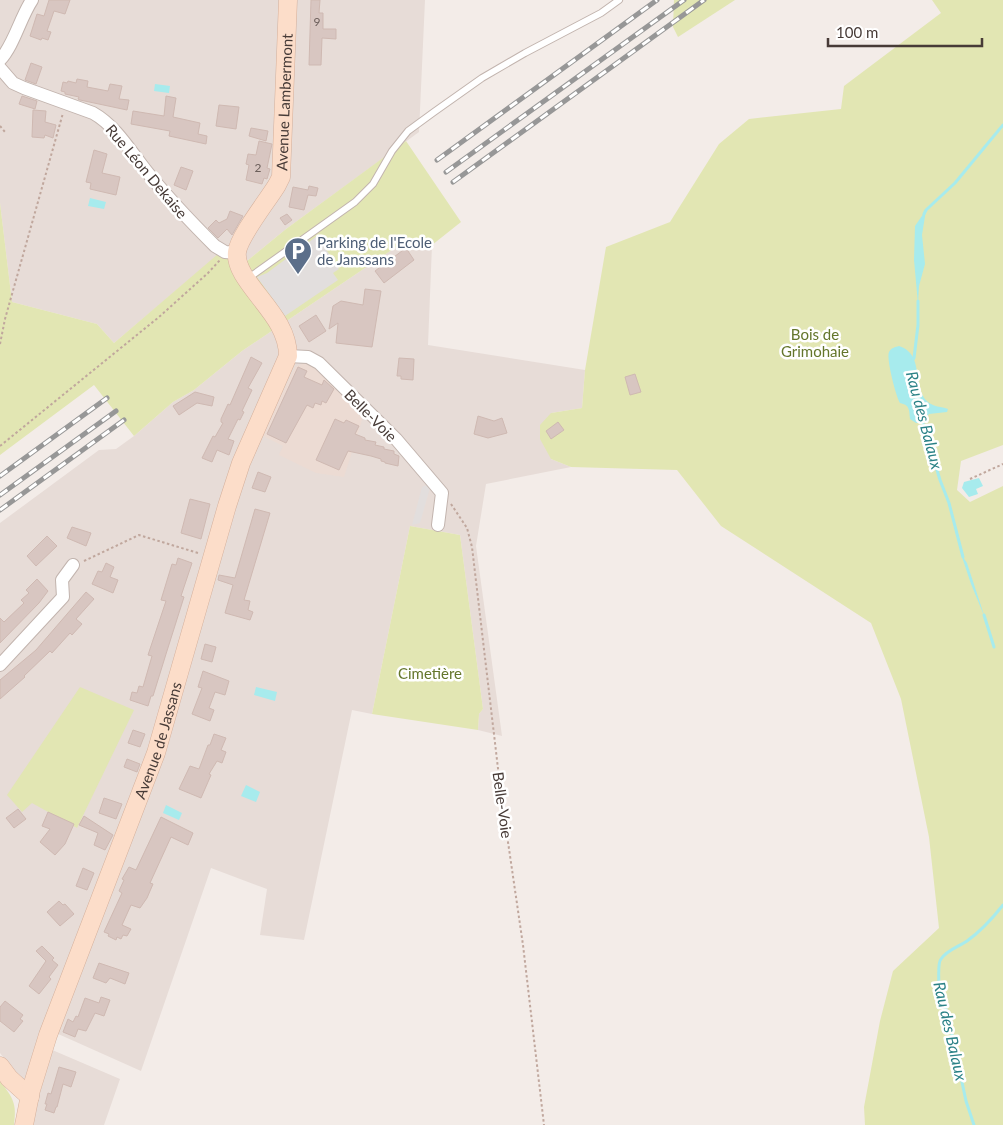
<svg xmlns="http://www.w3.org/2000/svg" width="1003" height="1125" viewBox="0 0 1003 1125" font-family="Lato,sans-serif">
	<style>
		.residential { fill: #e7dcd7 }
		.education { fill: #ecdbd3 }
		.green { fill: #e2e6b3 }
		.parking { fill: #e2dedd }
		.water { fill: #a7ebed }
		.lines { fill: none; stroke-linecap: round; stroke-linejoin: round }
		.stream { stroke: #a7ebed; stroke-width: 3 }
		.building { fill: #d8c6c1; stroke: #cfb9b2 }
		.lane-casing { stroke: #c2b4ae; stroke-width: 8 }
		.street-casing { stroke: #c2b4ae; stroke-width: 14 }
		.secondary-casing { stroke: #d4b09c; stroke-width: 19 }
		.path { stroke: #c0a79d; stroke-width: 2; stroke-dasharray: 2.5 2.5; stroke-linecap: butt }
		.lane { stroke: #fff; stroke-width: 6 }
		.street { stroke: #fff; stroke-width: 12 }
		.secondary { stroke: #fcddc9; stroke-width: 18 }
		.rail-casing { stroke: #979797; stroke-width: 5 }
		.rail { stroke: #fff; stroke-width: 3; stroke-dasharray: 9; stroke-linecap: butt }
		.labels { text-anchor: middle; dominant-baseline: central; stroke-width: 5; stroke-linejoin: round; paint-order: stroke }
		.number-label { font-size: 12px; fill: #6b5e5a }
		.street-label { font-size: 15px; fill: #473b37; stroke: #fff }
		.service-label { font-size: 15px; fill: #4e5e75; stroke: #fff; text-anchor: start }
		.park-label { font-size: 15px; fill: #64762c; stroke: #fff }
		.water-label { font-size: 16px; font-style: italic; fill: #2b8287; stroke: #fff }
	</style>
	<rect width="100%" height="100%" fill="#f3ece8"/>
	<!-- residential -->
	<g class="residential">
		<polygon points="0,0 425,0 419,132 286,229 247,261 218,255 114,343 97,324 12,302 0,203"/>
		<polygon points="408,239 432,245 428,345 585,370 582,408 551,413 551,459 571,467 486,484 476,546 502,736 478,730 479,714 483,709 460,535 410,526 372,714 352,710 304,940 260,935 267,889 211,868 141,1071 56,1033 50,1049 120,1079 104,1125 29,1125 34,1098 0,1053 0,523 99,450 116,449 134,436 173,402 194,390 242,351"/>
	</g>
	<!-- education -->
	<polygon class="education" points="304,363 312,365 364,414 344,477 316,473 279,455 283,446 261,435 295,367"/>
	<!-- green -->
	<g class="green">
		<polygon points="674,0 735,0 678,37 673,27"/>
		<polygon points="932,0 1003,0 1003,445 961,461 957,490 970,502 1003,486 1003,1125 865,1125 864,1107 880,1021 893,971 939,928 929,837 901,699 871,623 721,526 677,470 571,467 551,459 540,439 540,425 551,413 582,408 585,370 606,247 670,222 719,144 749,119 841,109 844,86 941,13"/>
		<polygon points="406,141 461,222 432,245 408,239 242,351 194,390 173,402 134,436 94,385 0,455 0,203 12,302 97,324 114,343 218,254 247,261 286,229"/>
		<polygon points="410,526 460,535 483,709 479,714 478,730 372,714"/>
		<polygon points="80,687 134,710 77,828 32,803 22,812 7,795"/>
		<path d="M 0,1081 C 13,1098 17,1103 14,1125 L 0,1125 Z"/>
	</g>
	<!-- parking -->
	<g class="parking">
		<polygon points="317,236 339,269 333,273 338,280 285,316 257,277 267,273"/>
		<polygon points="429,484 430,488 420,523 412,525 422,487"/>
	</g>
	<!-- water -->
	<g class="water">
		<polygon points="155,84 170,86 169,93 154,91"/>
		<polygon points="90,198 106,202 104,209 88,206"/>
		<polygon points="926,210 922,235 925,264 919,286 918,304 914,260 915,226"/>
		<path d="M 899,346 C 928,355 908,393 933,405 C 937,407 943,407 948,409 L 947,412 L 929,414 L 923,423 L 916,423 L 910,419 C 909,410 910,405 900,403 C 896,397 886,358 889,352 C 891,348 895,347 899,346 Z"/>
		<polygon points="979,478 983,486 976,489 978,494 969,497 962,488 964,482"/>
		<polygon points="961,554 967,563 985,618 971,584"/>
		<polygon points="256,687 277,692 275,701 254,695"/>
		<polygon points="246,785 260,792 256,802 241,796"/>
		<polygon points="166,805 182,813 179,820 163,813"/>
	</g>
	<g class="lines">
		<!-- stream -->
		<g class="stream">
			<polyline points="924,214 926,210 955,183 1003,125"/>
			<polyline points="912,361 914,358 918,325 918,301"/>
			<polyline points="922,420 940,480 949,503 963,557"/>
			<polyline points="984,615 994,647"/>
			<path d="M 974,1125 L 966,1101 L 947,1011 C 945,1008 942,1005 941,1001 C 939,994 937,963 941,959 C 947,950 958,947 967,941 C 981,931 992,919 1003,905"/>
		</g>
	</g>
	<!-- building -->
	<g class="building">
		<polygon points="49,0 70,0 65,14 54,11 47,31 51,32 48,40 42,38 41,40 30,36 37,14 44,16"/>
		<polygon points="311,0 320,0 319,13 323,13 323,29 336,29 336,39 322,38 321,65 309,65"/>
		<polygon points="31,63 42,67 36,84 25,80"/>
		<polygon points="77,79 88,81 87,87 108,91 110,84 122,86 119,99 129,100 127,110 80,100 78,99 79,97 65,94 65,92 61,91 63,82 67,83 68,81 76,83"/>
		<polygon points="22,96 37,101 35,109 19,104"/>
		<polygon points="166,96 176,98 173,117 200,123 198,134 207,136 206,144 169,136 170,131 131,124 133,111 164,116"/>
		<polygon points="219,105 239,107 236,129 216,126"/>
		<polygon points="33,110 46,111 45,122 56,125 53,138 45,135 44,138 32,137"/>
		<polygon points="251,128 268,131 266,141 249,136"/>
		<polygon points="259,141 272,144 267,168 270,169 267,179 264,178 262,184 246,180 249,165 246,164 248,154 256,155"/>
		<polygon points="94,150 107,154 102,173 120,177 116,195 90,189 91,183 86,182"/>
		<polygon points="181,167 193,171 186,190 174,185"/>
		<polygon points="309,186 318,188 316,196 308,195 304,210 289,207 293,187 308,190"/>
		<polygon points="230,211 243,216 232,235 227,229 218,238 208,228 216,220 219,223 227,219"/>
		<polygon points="287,214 292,220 285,225 280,218"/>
		<polygon points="406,248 414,260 384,283 375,271"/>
		<polygon points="365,289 381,291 372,347 336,343 338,323 329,329 333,306 341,301 363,305"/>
		<polygon points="316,315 326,331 309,342 299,326"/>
		<polygon points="251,357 262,363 248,388 252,390 242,411 244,412 240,420 238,419 228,439 234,441 229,455 217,450 212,462 202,458 213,436 215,437 223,423 221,422 221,419 228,404 230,405"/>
		<polygon points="399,358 414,359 413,380 401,379 401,376 397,376"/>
		<polygon points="298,367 307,371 304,377 322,385 324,380 334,389 326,403 322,401 321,405 315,403 313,408 307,405 286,443 267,434"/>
		<polygon points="635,374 641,392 630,395 625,377"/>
		<polygon points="195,392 214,397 212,406 197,403 179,415 173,406"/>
		<polygon points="478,416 494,421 502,418 507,433 488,438 474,434"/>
		<polygon points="335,419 344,423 346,420 359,426 355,434 365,438 365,440 376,442 375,445 384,447 384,449 394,451 394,454 399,456 398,466 385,463 385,462 381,461 381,459 371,456 348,451 339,470 316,460"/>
		<polygon points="558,422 564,430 551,439 546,431"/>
		<polygon points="258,472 271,477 265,492 252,488"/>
		<polygon points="190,499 210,504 201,539 181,533"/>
		<polygon points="255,509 270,513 244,600 250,601 248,610 253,612 250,620 225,613 233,585 218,580 219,575 235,578"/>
		<polygon points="72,527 91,533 86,546 67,538"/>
		<polygon points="47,536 57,546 36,566 27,556"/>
		<polygon points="178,558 192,563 181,596 184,597 166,654 153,696 151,696 148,706 130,700 132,692 137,693 139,686 143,687 152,656 148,655 166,601 161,600 172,564 176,565"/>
		<polygon points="106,563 114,567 110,577 118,580 113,593 92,584 98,571 102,572"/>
		<polygon points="37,579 48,591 39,603 0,643 0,618 4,622 24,603 21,600 29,593 26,590"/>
		<polygon points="86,592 94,599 76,619 82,624 72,635 70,633 52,653 50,651 24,676 25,677 0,699 0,680 36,650"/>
		<polygon points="205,644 216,647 212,662 201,659"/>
		<polygon points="203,671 229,681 225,695 215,692 209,708 214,710 210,721 192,714 202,688 198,687"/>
		<polygon points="133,730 145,734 140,747 128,743"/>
		<polygon points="214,734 226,738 221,750 226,752 222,763 217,761 209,774 211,775 201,798 179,789 190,766 199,769 208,745 210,745"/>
		<polygon points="127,759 140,764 137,772 124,767"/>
		<polygon points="104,798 122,804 116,819 99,813"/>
		<polygon points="18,809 26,819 14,828 6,818"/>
		<polygon points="48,812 74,824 65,844 55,855 40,842 50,829 42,826"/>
		<polygon points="84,816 113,835 105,850 94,845 98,833 79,825"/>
		<polygon points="161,817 193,833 188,845 171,837 150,883 153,884 147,898 140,908 131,905 122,925 131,929 127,936 123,935 121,939 117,937 116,940 108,936 109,934 104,932 122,893 119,891 124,880 122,879 129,867 136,870"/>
		<polygon points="83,868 94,873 87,890 76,886"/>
		<polygon points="59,901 63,905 65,904 74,914 60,926 47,912"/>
		<polygon points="42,946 54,958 52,960 58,965 49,977 51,979 39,994 29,986 46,961 36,951"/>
		<polygon points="99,963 129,973 125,984 110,978 106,983 93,978"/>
		<polygon points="101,997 110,1000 104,1016 95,1013 86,1031 78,1029 75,1037 63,1032 68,1019 73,1022 76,1016 78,1017 85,998 99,1003"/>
		<polygon points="5,1001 23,1015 20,1019 23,1021 14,1032 0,1021 0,1007"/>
		<polygon points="59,1067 76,1072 71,1087 63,1084 57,1107 56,1107 54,1113 45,1110 47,1104 45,1104 48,1093 51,1094"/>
	</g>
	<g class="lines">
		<!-- lane casing -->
		<g class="lane-casing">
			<polyline id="lane" points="247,279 355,202 373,184 392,151 408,131 434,112 482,78 525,53 601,13 619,0"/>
		</g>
		<!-- street casing -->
		<g class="street-casing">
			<g id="street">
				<path d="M 0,60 C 14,45 20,18 32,0"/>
				<path d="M 0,68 L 13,83 L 24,88 L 93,113 C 118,127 133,156 152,178 C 172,202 193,224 215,246 L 225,252 L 237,253"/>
				<polyline points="288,356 308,357 319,363 396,439 442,493 438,525"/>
				<polyline points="0,665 63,597 62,580 73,565"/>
			</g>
		</g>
		<!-- secondary casing -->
		<g class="secondary-casing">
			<g id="secondary">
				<polyline points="0,1066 9,1078 30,1097"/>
				<path id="s1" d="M 24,1125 L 31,1090 L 48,1035 L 156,753 L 227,506 L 241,463 L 288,356 C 288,323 259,301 243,274 C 239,267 236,260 237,252 C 239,236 268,200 277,185 L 281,177 L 288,0"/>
			</g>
		</g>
		<!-- path -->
		<g class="path">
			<polyline points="0,126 5,132"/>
			<polyline points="0,344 5,319 63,113"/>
			<polyline points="0,446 159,317 208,273 220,260"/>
			<polyline points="970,479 1003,464"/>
			<polyline points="451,504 467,528 472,547 501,794 523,945 544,1125"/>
			<polyline points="84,561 139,535 198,553"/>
		</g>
		<!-- lane -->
		<use href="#lane" class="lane"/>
		<!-- street -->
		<use href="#street" class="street"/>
		<!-- secondary -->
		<use href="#secondary" class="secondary"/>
		<!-- rail casing -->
		<g class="rail-casing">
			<g id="rail">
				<polyline points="437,160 657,0"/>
				<polyline points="446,172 684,0"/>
				<polyline points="453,182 704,0"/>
				<polyline points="0,476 107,398"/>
				<polyline points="0,495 116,411"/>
				<polyline points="0,510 124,420"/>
			</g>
		</g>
		<!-- rail -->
		<use href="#rail" class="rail"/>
	</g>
	<!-- icons -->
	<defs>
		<g id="parking-pin" transform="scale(1.4375)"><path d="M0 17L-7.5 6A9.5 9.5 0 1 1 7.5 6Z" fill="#5c6f8a" stroke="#fff"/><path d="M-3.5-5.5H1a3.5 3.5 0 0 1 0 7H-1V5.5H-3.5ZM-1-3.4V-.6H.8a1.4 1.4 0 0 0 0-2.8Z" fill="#fff"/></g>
	</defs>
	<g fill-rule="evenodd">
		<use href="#parking-pin" x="298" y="251"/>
	</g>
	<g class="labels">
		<!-- number labels -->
		<g class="number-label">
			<text x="317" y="21">9</text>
			<text x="258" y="167">2</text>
		</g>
		<!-- street labels -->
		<g class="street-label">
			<text stroke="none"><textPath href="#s1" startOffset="1095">Avenue Lambermont</textPath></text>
			<text transform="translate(147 171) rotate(50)">Rue Léon Dekaise</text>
			<text transform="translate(371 415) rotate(45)">Belle-Voie</text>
			<text stroke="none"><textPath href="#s1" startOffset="408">Avenue de Jassans</textPath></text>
			<text transform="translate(503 805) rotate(82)">Belle-Voie</text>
		</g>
		<!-- service labels -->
		<g class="service-label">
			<text x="317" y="242">Parking de l'Ecole<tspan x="317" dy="17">de Janssans</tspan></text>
		</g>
		<!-- park labels -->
		<g class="park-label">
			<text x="815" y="334">Bois de<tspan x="815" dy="17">Grimohaie</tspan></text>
			<text x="430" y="673">Cimetière</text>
		</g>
		<!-- water labels -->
		<g class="water-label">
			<text transform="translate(925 420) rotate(75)">Rau des Balaux</text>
			<text transform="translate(951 1031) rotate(77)">Rau des Balaux</text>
		</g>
	</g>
	<!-- scale -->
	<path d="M828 38v8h154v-8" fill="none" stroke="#473b37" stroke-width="2.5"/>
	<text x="836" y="38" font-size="15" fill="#473b37" stroke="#ffffff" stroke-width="4" paint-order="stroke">100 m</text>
</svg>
